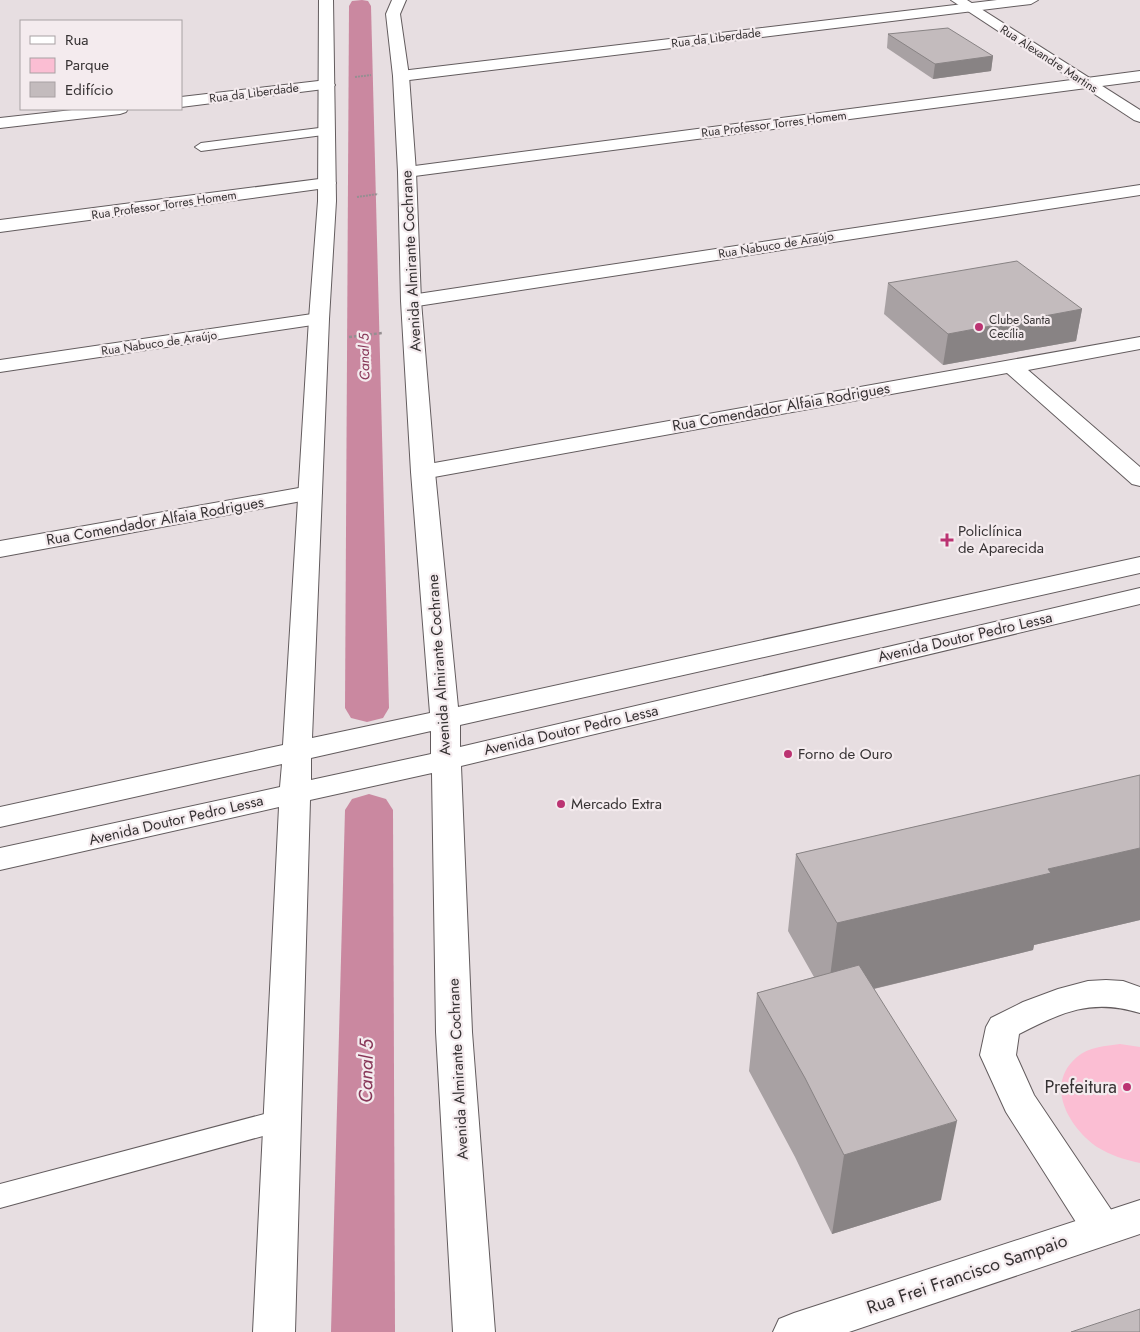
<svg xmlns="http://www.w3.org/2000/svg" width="1140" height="1332" viewBox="0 0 1140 1332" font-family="Jost,sans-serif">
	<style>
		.green { fill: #fbbed3 }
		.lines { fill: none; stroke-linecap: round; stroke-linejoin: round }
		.canal { fill: #ca88a0; fill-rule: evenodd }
		.service-casing { stroke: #635c5e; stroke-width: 2 }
		.minor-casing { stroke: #635c5e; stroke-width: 2 }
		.tertiary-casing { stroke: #635c5e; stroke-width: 2 }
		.secondary-casing { stroke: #635c5e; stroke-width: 2 }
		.path-far1 { stroke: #958f91; stroke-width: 2; stroke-dasharray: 2 1; stroke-linecap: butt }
		.path { stroke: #958f91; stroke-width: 2.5; stroke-dasharray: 3 2; stroke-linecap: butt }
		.service { fill: #fff; fill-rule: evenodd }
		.minor { fill: #fff; fill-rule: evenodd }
		.tertiary { fill: #fff; fill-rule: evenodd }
		.secondary { fill: #fff; fill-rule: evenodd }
		.wall { fill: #a8a1a3 }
		.shaded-wall { fill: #888384 }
		.building { fill: #c3bbbd; stroke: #888384 }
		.poi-dot { fill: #bb3372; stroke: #f4ebee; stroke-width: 2 }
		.labels { text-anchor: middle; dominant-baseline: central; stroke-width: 4.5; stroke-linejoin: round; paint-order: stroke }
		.far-street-label { font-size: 12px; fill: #363233; stroke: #f4ebee }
		.far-poi-label { font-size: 12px; fill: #363233; stroke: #f4ebee; text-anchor: start }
		.far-water-label { font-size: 14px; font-style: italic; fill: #873758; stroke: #f4ebee }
		.street-label { font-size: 15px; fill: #363233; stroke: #f4ebee }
		.poi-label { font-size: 15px; fill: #363233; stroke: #f4ebee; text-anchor: start }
		.near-poi-label { font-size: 18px; fill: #363233; stroke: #f4ebee; text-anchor: end }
		.near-street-label { font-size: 18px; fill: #363233; stroke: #f4ebee }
		.near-water-label { font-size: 19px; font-style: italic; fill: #873758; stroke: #f4ebee }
	</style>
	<rect width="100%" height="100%" fill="#e7dee1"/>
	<!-- green -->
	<path class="green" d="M 1120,1044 L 1140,1047 L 1140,1163 C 1125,1160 1110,1155 1097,1147 C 1069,1127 1044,1085 1077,1057 C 1088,1047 1106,1046 1120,1044 Z"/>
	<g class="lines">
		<!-- canal -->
		<g class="canal">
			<polygon points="362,0 368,1 371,6 389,708 383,718 367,722 351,718 345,708 349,6 352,1"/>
			<polygon points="369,794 386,799 393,810 395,1332 331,1332 345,810 352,799"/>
		</g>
		<!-- service casing -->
		<g class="service-casing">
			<g id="service">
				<polygon points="327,127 333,131 331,134 201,151 195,147 201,143"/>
				<polygon points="283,1109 292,1112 296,1120 292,1128 0,1208 0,1184"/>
			</g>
		</g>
		<!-- minor casing -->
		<g class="minor-casing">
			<g id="minor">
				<polygon points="997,0 1038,0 1031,4 401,81 396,79 393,76 396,73 401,71"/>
				<polygon points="1140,71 1140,81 407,177 401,176 398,172 401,168 407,167"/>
				<polygon points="327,80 332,82 335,85 332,88 181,107 181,97"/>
				<polygon points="81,109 128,109 126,112 120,114 0,128 0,118"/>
				<polygon points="327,178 333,179 336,183 333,187 0,232 0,220"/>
				<polygon points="1140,185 1140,195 411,307 404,305 401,301 404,297 411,295"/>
				<polygon points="319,313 326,315 329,319 326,323 0,372 0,360"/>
				<polygon points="1140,337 1140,349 1028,370 1140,467 1140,486 1132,484 1007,373 423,479 415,477 411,472 415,467 423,465"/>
				<polygon points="310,486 318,488 322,493 318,498 0,557 0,541"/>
				<path d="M 1106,980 L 1123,981 L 1140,987 L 1140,1013 C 1091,998 1063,1012 1019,1034 L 1016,1055 L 1034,1095 L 1116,1217 L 1122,1229 L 1116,1241 L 1102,1246 L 1088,1241 L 1006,1112 L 980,1055 L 986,1027 L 991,1018 L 1023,1002 L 1058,989 L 1088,981 Z"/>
			</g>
		</g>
		<!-- tertiary casing -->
		<g class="tertiary-casing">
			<g id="tertiary">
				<polygon points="951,0 967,0 1140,110 1140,122 1134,120"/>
				<polygon points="1140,1200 1140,1234 849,1332 773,1332 779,1319 794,1313"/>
			</g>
		</g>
		<!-- secondary casing -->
		<g class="secondary-casing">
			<path id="secondary" d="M 319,0 L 333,0 L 336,201 L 329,319 L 312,738 L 430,713 L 411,472 L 401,301 L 398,172 L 393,76 L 386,14 L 392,0 L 406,0 L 400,14 L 409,76 L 416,172 L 421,301 L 435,472 L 458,707 L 1140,557 L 1140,573 L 460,725 L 460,747 L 1140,588 L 1140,604 L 461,766 L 472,1032 L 495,1332 L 453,1332 L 436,1032 L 432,773 L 310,800 L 295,1332 L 253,1332 L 279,807 L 0,870 L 0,848 L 280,787 L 282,764 L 0,827 L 0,807 L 283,745 L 309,319 L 318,201 ZM 431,731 L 431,754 L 311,780 L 311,758 Z"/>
		</g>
		<!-- path-far1 -->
		<g class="path-far1">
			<polyline points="355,77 371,75"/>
			<polyline points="357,197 378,194"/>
		</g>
		<!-- path -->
		<polyline class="path" points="349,337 382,333"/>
		<!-- service -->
		<use href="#service" class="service"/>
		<!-- minor -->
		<use href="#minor" class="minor"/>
		<!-- tertiary -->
		<use href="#tertiary" class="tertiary"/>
		<!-- secondary -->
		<use href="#secondary" class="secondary"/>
	</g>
	<!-- wall -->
	<g class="wall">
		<polygon points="888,34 993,56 991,71 933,79 887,48"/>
		<polygon points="888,283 1082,309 1076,341 943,365 884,314"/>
		<polygon points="1140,775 1140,920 1034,945 1033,950 874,989 941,1200 832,1234 795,1157 749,1071 757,993 814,977 788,931 796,854"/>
	</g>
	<!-- shaded-wall -->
	<g class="shaded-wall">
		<polygon points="993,56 991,71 933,79 935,64"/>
		<polygon points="1082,309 1076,341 943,365 948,334"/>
		<polygon points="1140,848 1140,920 1034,945 1033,950 827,1000 837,923 1048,869"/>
		<polygon points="957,1121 941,1200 832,1234 844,1155"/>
	</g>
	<!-- building -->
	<g class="building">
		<polygon points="948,28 993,56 935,64 888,34"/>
		<polygon points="1017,261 1082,309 948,334 888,283"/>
		<polygon points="1140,775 1140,848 1048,869 1051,873 837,923 796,854"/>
		<polygon points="859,965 957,1121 844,1155 805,1078 757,993"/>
		<polygon points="1140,1309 1140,1332 1071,1332"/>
	</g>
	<!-- markers -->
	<g class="poi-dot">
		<circle cx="979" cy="327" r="5"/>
		<path d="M944.5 532.5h5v5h5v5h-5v5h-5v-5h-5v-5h5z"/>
		<circle cx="788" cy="754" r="5"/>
		<circle cx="561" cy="804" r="5"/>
		<circle cx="1127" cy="1087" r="5"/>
	</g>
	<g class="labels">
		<!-- far-street labels -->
		<g class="far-street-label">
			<text transform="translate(716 38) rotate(-7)">Rua da Liberdade</text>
			<text transform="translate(1049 59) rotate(33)">Rua Alexandre Martins</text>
			<text transform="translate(254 93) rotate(-7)">Rua da Liberdade</text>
			<text transform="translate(774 124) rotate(-7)">Rua Professor Torres Homem</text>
			<text transform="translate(164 205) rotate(-8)">Rua Professor Torres Homem</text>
			<text transform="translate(776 245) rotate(-9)">Rua Nabuco de Araújo</text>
			<text transform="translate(159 343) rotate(-8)">Rua Nabuco de Araújo</text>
		</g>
		<!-- far-poi labels -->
		<g class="far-poi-label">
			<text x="989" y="320">Clube Santa<tspan x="989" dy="14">Cecília</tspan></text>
		</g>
		<!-- far-water labels -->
		<g class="far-water-label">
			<text transform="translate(364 357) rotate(-91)">Canal 5</text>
		</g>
		<!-- street labels -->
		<g class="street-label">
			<text transform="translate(411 261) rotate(-93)">Avenida Almirante Cochrane</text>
			<text transform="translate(781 407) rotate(-10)">Rua Comendador Alfaia Rodrigues</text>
			<text transform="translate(155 521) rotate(-10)">Rua Comendador Alfaia Rodrigues</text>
			<text transform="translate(965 637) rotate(-13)">Avenida Doutor Pedro Lessa</text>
			<text transform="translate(439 665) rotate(-94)">Avenida Almirante Cochrane</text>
			<text transform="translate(571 730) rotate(-13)">Avenida Doutor Pedro Lessa</text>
			<text transform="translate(176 820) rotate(-13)">Avenida Doutor Pedro Lessa</text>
			<text transform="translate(458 1069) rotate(-93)">Avenida Almirante Cochrane</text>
		</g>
		<!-- poi labels -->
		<g class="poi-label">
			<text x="958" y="531">Policlínica<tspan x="958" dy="17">de Aparecida</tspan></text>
			<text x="798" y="754">Forno de Ouro</text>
			<text x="571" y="804">Mercado Extra</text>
		</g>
		<!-- near-poi labels -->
		<g class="near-poi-label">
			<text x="1117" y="1087">Prefeitura</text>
		</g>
		<!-- near-street labels -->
		<g class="near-street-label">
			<text transform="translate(967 1274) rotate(-19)">Rua Frei Francisco Sampaio</text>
		</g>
		<!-- near-water labels -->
		<g class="near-water-label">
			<text transform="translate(366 1071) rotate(-89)">Canal 5</text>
		</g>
	</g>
	<!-- legend -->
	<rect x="20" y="20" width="162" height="90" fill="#f4ebee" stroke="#a8a1a3"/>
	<rect x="30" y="36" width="25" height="8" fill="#ffffff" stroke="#a8a1a3"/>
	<text x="65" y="45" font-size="15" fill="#363233">Rua</text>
	<rect x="30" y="58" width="25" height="15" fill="#fbbed3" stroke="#a8a1a3"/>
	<text x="65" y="70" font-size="15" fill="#363233">Parque</text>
	<rect x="30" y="82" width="25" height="15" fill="#c3bbbd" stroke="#a8a1a3"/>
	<text x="65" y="95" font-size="15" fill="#363233">Edifício</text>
</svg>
